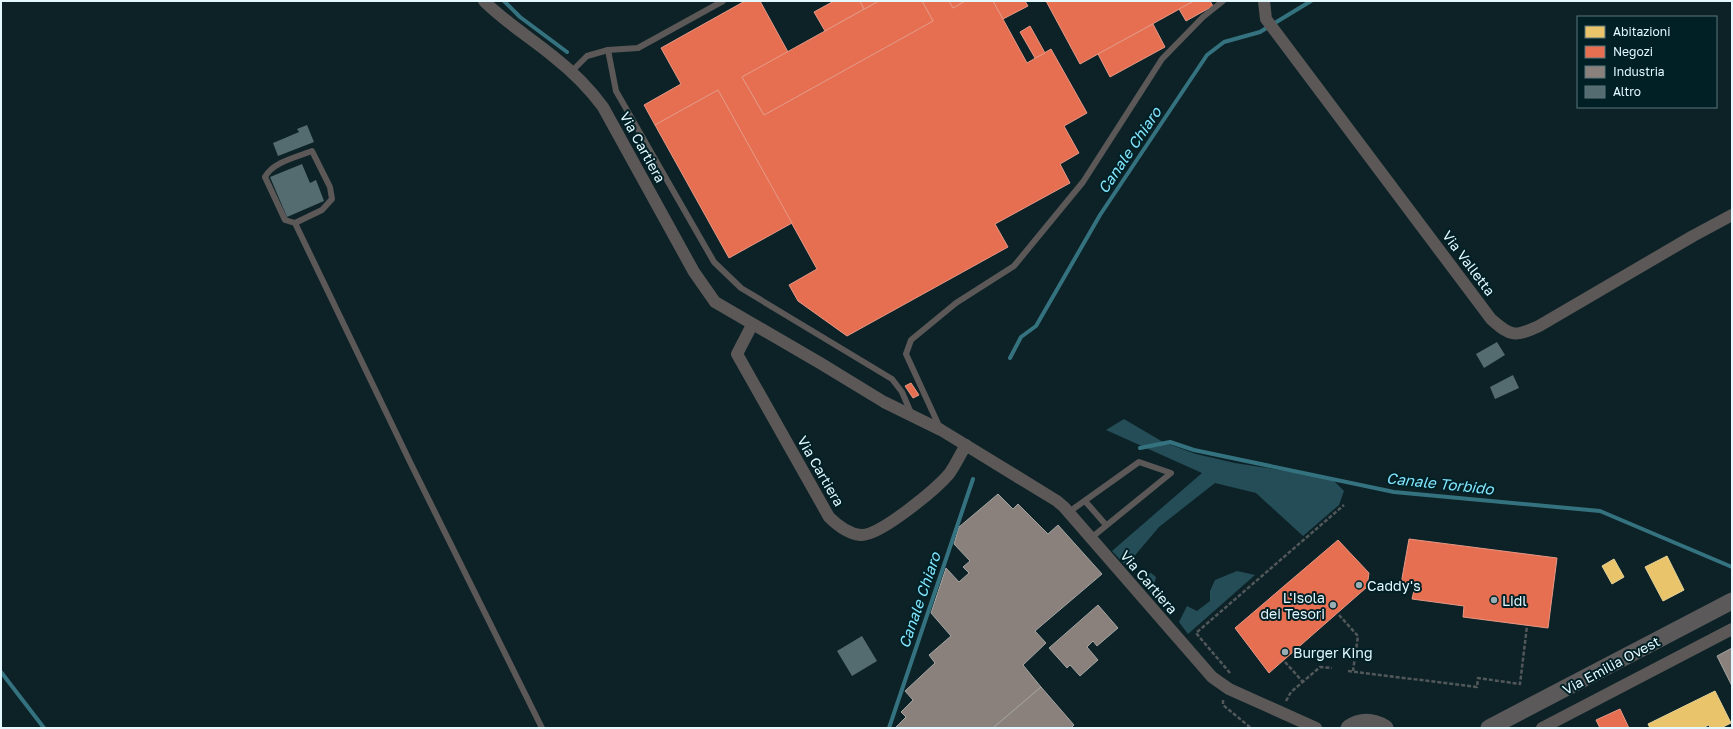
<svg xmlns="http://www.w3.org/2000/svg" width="1733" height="729" viewBox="0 0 1733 729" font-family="'Golos Text',sans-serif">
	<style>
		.green { fill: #244d57 }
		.homes { fill: #e9c46a; stroke: #e7d497 }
		.shops { fill: #e76f51; stroke: #e69885 }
		.industry { fill: #8a817c; stroke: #a5a5a3 }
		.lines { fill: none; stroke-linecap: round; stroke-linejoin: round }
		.stream { stroke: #35727f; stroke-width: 4 }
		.building { fill: #546b70 }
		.path { stroke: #52585a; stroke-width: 2.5; stroke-dasharray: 4 2; stroke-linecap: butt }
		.lane { stroke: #5c5857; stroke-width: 6 }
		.street { stroke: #5c5857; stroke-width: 12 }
		.secondary { stroke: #5c595a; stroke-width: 17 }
		.poi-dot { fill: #98aeb3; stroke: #002026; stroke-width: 1.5 }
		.labels { text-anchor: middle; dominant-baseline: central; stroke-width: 4; stroke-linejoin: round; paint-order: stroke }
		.street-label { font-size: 14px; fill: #e3f9ff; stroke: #002026 }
		.poi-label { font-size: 14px; fill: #e3f9ff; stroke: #002026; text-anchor: start }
		.water-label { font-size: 15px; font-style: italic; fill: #81e6fd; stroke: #002026 }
	</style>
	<rect width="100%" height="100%" fill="#0c2227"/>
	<!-- green -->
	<g class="green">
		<polygon points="1124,419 1163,442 1196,454 1235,463 1331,478 1344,491 1339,505 1303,536 1256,493 1215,483 1159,527 1126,566 1112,551 1202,473 1106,430"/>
		<polygon points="1237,571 1255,575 1188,634 1179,622 1187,606 1197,611 1210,601 1210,591 1215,580"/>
		<polygon points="1151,573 1156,577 1152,594 1137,578"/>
	</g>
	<!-- homes -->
	<g class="homes">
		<polygon points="1667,556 1684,590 1663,601 1645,567"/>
		<polygon points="1614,559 1624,577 1612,584 1602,566"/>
		<polygon points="1715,691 1731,723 1721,728 1710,728 1709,725 1702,728 1650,728 1648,724"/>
	</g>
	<!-- shops -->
	<g class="shops">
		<polygon points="745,1 760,1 788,52 742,77 764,115 933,21 922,1 949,1 953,8 965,1 993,1 1027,63 1051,49 1087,113 1064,126 1079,153 1060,164 1070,183 995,224 1008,247 847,336 798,301 789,285 817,269 718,90 655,125 644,105 681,84 661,48"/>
		<polygon points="834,1 860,1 864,9 825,31 814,12"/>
		<polygon points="860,1 879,1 864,9"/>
		<polygon points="879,1 922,1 933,21 764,115 742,77"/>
		<polygon points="949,1 965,1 953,8"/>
		<polygon points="993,1 1025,1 1028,6 1003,19"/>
		<polygon points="1046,1 1194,1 1080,64"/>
		<polygon points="1194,1 1210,1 1213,6 1186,21 1179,9"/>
		<polygon points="1153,24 1165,47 1110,77 1098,54"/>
		<polygon points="1030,26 1045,53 1035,58 1020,32"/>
		<polygon points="718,90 792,223 729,258 655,125"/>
		<polygon points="911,383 919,395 913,398 905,386"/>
		<polygon points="1409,539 1557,558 1548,628 1463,617 1464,606 1412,599 1415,586 1401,584"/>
		<polygon points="1338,540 1369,573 1367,587 1269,673 1235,628"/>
		<polygon points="1620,709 1629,728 1600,728 1596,720"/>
	</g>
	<!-- industry -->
	<g class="industry">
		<polygon points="998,494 1013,509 1018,504 1048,534 1058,525 1102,574 1035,631 1046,643 1023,665 1041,687 993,728 895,728 906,717 901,712 913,700 905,691 935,663 929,655 951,636 931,613 946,568 959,582 969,573 963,567 970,561 954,544 959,527"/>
		<polygon points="1098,605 1118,628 1097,646 1093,641 1087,647 1098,660 1080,676 1070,665 1067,668 1049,648"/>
		<polygon points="1732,648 1732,686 1717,656"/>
		<polygon points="1041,687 1074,725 1071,728 993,728"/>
	</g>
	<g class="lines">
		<!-- stream -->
		<g class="stream">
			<polyline points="504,1 520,17 567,52"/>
			<polyline points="1010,358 1021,337 1036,326 1100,215 1207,55 1224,42 1260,32 1311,1"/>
			<polyline points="1140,448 1170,442 1194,450 1394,492 1600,511 1732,567"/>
			<polyline points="1,672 44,728"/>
			<polyline points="889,728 973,479"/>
		</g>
	</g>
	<!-- building -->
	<g class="building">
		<polygon points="307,125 314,142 278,156 273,143 299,132 297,129"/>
		<polygon points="302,164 310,183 316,180 324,201 287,217 270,177"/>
		<polygon points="1497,342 1505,355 1484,368 1476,354"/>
		<polygon points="1513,375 1519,388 1495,399 1490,387"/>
		<polygon points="862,636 877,661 852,676 837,651"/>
	</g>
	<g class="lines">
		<!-- path -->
		<g class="path">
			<polyline points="1339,615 1358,636 1353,671"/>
			<polyline points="1285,662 1303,682"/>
			<polyline points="1348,671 1477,687 1478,678 1520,684 1527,626"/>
			<polyline points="1230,673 1196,633 1344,505"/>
			<polyline points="1223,700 1223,705 1251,728"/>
			<polyline points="1286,701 1291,692 1320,667 1332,668"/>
		</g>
		<!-- lane -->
		<g class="lane">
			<polyline points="608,50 616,91 714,262 741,288 892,379 902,392 911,413"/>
			<polyline points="571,72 587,56 608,50 638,48 723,1"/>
			<path d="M 295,223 L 322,210 L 332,199 L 330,187 L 312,151 C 297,157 273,162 265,177 L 285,220 L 295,223 L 411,464 L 542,728"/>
			<polyline points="940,428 906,354 911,340 956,303 1014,266 1083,182 1162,59 1203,17 1223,1"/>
			<polyline points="1085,501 1106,525"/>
			<polyline points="1069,512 1139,462 1171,473 1091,538"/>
		</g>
		<!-- street -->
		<g class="street">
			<path d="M 484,1 C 505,22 531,38 554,57 C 573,72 589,88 603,107 L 694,272 L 715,302 L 820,363 L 884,402 L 941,430 L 1057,501 L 1064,507 L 1212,677 L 1229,689 L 1316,728"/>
			<path d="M 1264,1 L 1266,19 L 1491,319 C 1511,337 1515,337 1539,326 L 1693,236 L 1732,215"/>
			<path d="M 752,325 L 737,354 L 829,517 C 838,526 848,534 861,535 C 880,536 936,489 949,474 C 955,466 961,453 966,445"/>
			<polyline points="1542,728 1732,629"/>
		</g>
		<!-- secondary -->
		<g class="secondary">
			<path d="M 1349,728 C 1361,720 1373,721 1385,728"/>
			<polyline points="1489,728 1732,601"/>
		</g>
	</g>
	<!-- markers -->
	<g class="poi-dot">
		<circle cx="1359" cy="585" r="4"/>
		<circle cx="1494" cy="600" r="4"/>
		<circle cx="1333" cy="605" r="4"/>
		<circle cx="1285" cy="652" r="4"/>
	</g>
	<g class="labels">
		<!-- street labels -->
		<g class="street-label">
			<text transform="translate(643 147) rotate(61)">Via Cartiera</text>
			<text transform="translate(1469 263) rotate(53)">Via Valletta</text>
			<text transform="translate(821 471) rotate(60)">Via Cartiera</text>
			<text transform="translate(1149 582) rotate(49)">Via Cartiera</text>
			<text transform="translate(1611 665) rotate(-28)">Via Emilia Ovest</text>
		</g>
		<!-- poi labels -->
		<g class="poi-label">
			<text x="1367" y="585">Caddy's</text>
			<text x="1325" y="597" text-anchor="end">L'Isola<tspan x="1325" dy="16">dei Tesori</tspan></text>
			<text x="1502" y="600">Lidl</text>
			<text x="1293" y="652">Burger King</text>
		</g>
		<!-- water labels -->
		<g class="water-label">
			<text transform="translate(1129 150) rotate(-56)">Canale Chiaro</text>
			<text transform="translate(1440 483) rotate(6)">Canale Torbido</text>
			<text transform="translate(919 600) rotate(-71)">Canale Chiaro</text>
		</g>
	</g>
	<!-- border -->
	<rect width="1733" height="729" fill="none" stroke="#e3f9ff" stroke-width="4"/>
	<!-- legend -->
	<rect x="1577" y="16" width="140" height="92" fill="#002026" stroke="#5b777d"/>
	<rect x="1585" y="26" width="20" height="12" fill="#e9c46a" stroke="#5b777d"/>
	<text x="1613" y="36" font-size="12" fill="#e3f9ff">Abitazioni</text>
	<rect x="1585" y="46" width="20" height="12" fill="#e76f51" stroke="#5b777d"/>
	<text x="1613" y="56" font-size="12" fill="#e3f9ff">Negozi</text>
	<rect x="1585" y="66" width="20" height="12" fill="#8a817c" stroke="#5b777d"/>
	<text x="1613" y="76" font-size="12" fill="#e3f9ff">Industria</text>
	<rect x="1585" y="86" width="20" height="12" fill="#546b70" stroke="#5b777d"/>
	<text x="1613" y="96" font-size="12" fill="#e3f9ff">Altro</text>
</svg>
